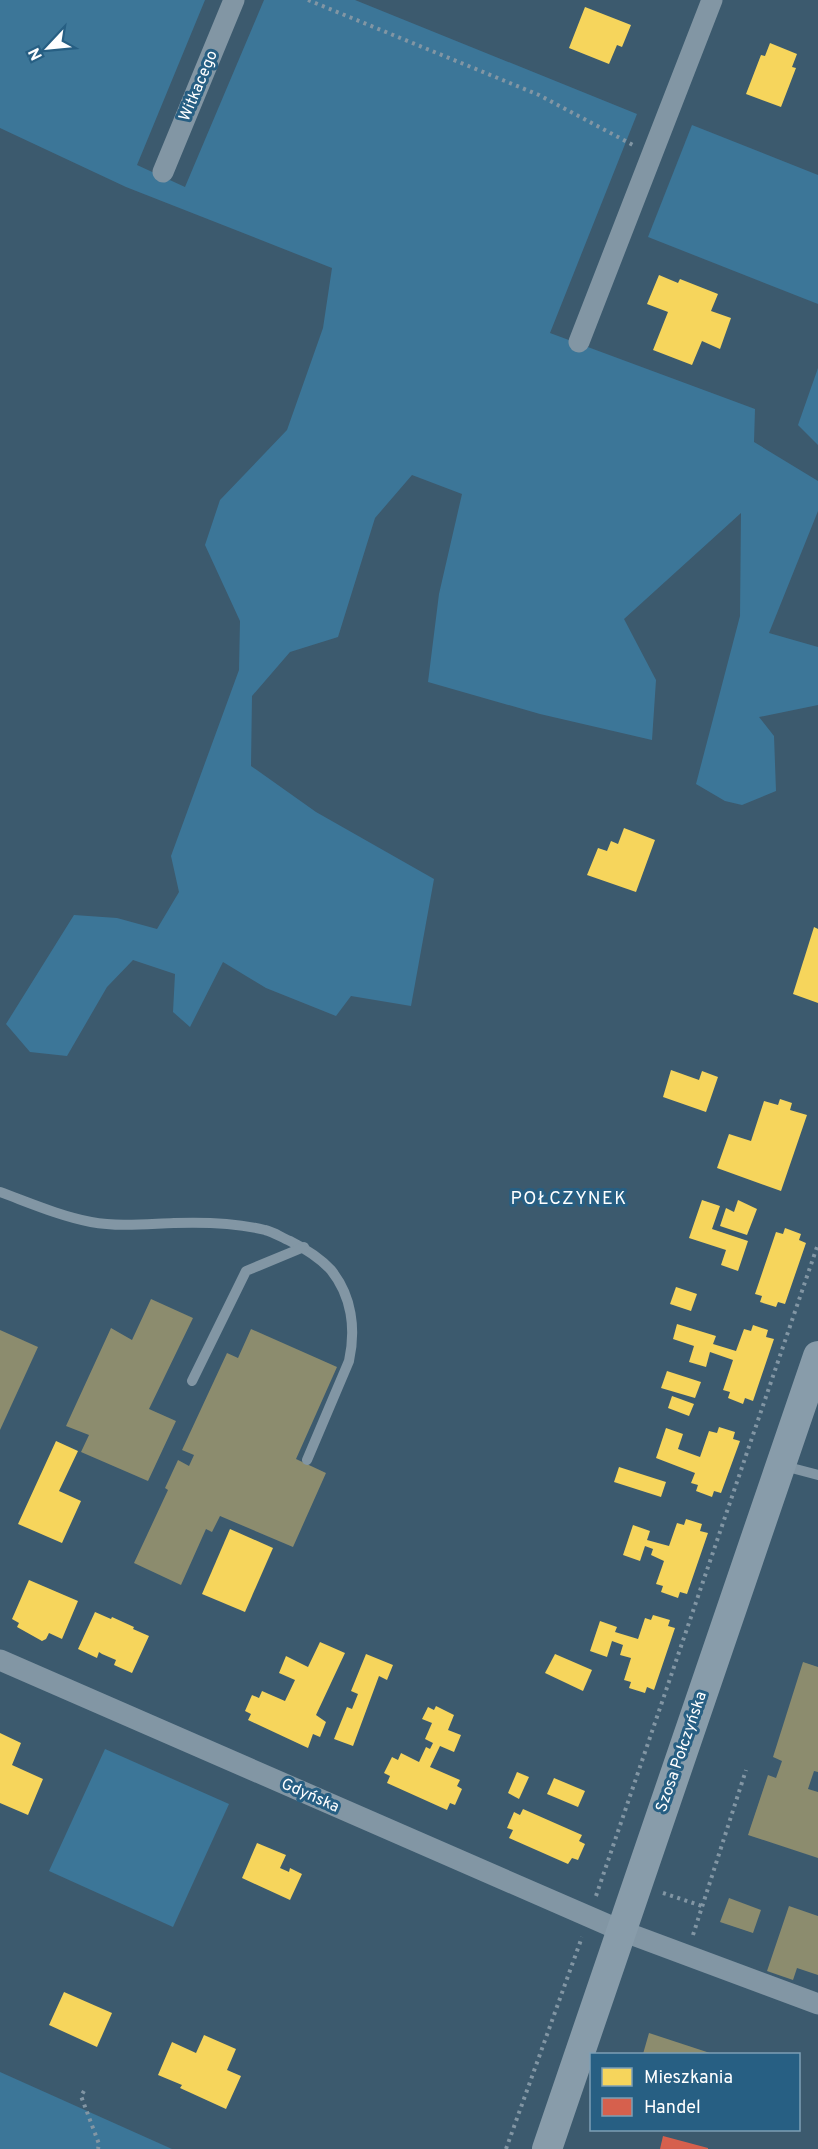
<svg xmlns="http://www.w3.org/2000/svg" width="818" height="2149" viewBox="0 0 818 2149" font-family="Overpass,sans-serif">
	<style>
		.green { fill: #3c7698 }
		.homes { fill: #f6d55c }
		.shops { fill: #d6604d }
		.industry { fill: #8c8c6e }
		.lines { fill: none; stroke-linecap: round; stroke-linejoin: round }
		.path { stroke: #8296a4; stroke-width: 4; stroke-dasharray: 3 4.5; stroke-linecap: butt }
		.lane { stroke: #8296a4; stroke-width: 10 }
		.street { stroke: #8296a4; stroke-width: 21 }
		.secondary { stroke: #889caa; stroke-width: 30 }
		.labels { text-anchor: middle; dominant-baseline: central; stroke-width: 6; stroke-linejoin: round; paint-order: stroke }
		.street-label { font-size: 16px; fill: #fff; stroke: #275f83 }
		.neighbourhood-label { font-size: 18px; letter-spacing: 1.5px; fill: #fff; stroke: #275f83 }
	</style>
	<rect width="100%" height="100%" fill="#3c5a6e"/>
	<!-- green -->
	<g class="green">
		<polygon points="0,0 205,0 137,165 185,187 264,0 355,0 637,114 550,333 755,409 754,442 818,481 818,511 769,633 818,647 818,705 759,717 774,736 776,791 742,805 725,801 696,784 740,616 741,513 624,619 656,680 652,740 540,714 428,682 439,594 462,494 412,475 375,518 338,637 290,652 252,696 251,766 316,812 434,879 411,1006 351,996 336,1016 266,988 223,962 190,1027 173,1012 175,974 133,960 107,987 67,1056 30,1052 6,1024 74,915 117,918 157,929 179,892 171,856 239,670 240,621 205,545 220,500 287,430 323,328 332,268 126,187 0,128"/>
		<polygon points="692,125 818,175 818,304 648,237"/>
		<polygon points="818,368 818,445 798,425"/>
		<polygon points="105,1749 229,1804 173,1927 49,1871"/>
		<polygon points="0,2072 172,2149 0,2149"/>
	</g>
	<!-- homes -->
	<g class="homes">
		<polygon points="585,7 631,25 622,47 617,45 609,64 569,48"/>
		<polygon points="770,43 797,54 792,67 796,68 781,107 746,94 761,55 765,56"/>
		<polygon points="659,275 678,283 680,279 718,294 711,311 731,318 720,349 702,341 692,365 653,350 668,312 647,304"/>
		<polygon points="624,828 655,840 636,892 587,875 598,848 607,851 611,841 618,844"/>
		<polygon points="814,927 818,929 818,1003 793,994"/>
		<polygon points="671,1070 699,1080 702,1071 718,1077 706,1112 663,1097"/>
		<polygon points="780,1099 792,1103 790,1110 807,1115 781,1191 717,1168 729,1134 751,1141 764,1101 778,1105"/>
		<polygon points="702,1200 720,1206 712,1229 748,1241 738,1271 721,1265 726,1250 689,1238"/>
		<polygon points="738,1200 757,1209 747,1235 720,1226 726,1208 734,1212"/>
		<polygon points="785,1228 801,1234 799,1240 806,1243 785,1304 778,1302 776,1307 760,1302 762,1296 755,1294 776,1232 783,1234"/>
		<polygon points="676,1287 697,1294 691,1311 670,1304"/>
		<polygon points="677,1324 716,1336 713,1344 736,1351 744,1329 751,1331 753,1325 768,1330 766,1337 774,1339 753,1401 745,1398 743,1404 728,1398 730,1392 723,1390 733,1360 710,1352 706,1367 689,1362 694,1346 673,1339"/>
		<polygon points="667,1371 701,1382 695,1398 661,1388"/>
		<polygon points="672,1396 694,1404 689,1416 668,1408"/>
		<polygon points="719,1427 735,1432 733,1439 740,1441 721,1493 714,1491 712,1497 696,1491 698,1485 691,1483 695,1473 656,1458 666,1428 683,1434 678,1449 700,1457 709,1431 717,1433"/>
		<polygon points="56,1441 78,1451 59,1491 81,1501 62,1543 18,1524"/>
		<polygon points="619,1467 666,1482 661,1497 614,1482"/>
		<polygon points="686,1519 702,1524 700,1531 708,1533 687,1594 680,1592 678,1598 661,1592 663,1586 656,1584 664,1561 651,1555 653,1549 645,1546 640,1561 623,1555 633,1525 650,1531 647,1540 669,1546 677,1523 684,1525"/>
		<polygon points="230,1529 273,1548 245,1612 202,1594"/>
		<polygon points="29,1580 78,1601 62,1639 49,1633 46,1639 42,1641 17,1627 19,1623 12,1619"/>
		<polygon points="95,1612 111,1619 112,1617 134,1627 133,1629 149,1636 132,1673 114,1665 116,1660 102,1654 99,1652 97,1658 78,1649"/>
		<polygon points="653,1615 670,1620 668,1626 675,1628 654,1690 647,1687 645,1693 629,1688 631,1682 624,1680 631,1658 620,1655 623,1645 612,1641 607,1657 590,1651 600,1621 617,1627 615,1632 638,1639 645,1618 651,1620"/>
		<polygon points="320,1642 345,1653 316,1715 326,1722 320,1737 313,1734 308,1748 248,1720 251,1714 245,1711 252,1695 259,1698 262,1691 285,1701 295,1680 279,1673 286,1656 308,1667"/>
		<polygon points="366,1654 393,1665 387,1680 379,1676 353,1746 334,1739 347,1707 352,1709 358,1694 351,1691"/>
		<polygon points="555,1654 592,1670 583,1691 545,1673"/>
		<polygon points="436,1706 454,1715 448,1730 461,1735 454,1752 440,1746 430,1767 460,1780 457,1786 462,1789 455,1805 450,1803 447,1810 387,1783 390,1776 384,1773 392,1757 398,1760 401,1753 419,1762 426,1747 430,1749 433,1743 425,1739 432,1723 422,1719 428,1707 434,1710"/>
		<polygon points="0,1733 21,1743 12,1765 43,1779 28,1815 0,1803"/>
		<polygon points="517,1772 529,1777 519,1799 508,1793"/>
		<polygon points="554,1778 585,1791 578,1807 547,1794"/>
		<polygon points="523,1809 582,1835 579,1841 585,1844 578,1860 572,1858 568,1864 509,1838 513,1830 507,1828 514,1812 520,1815"/>
		<polygon points="257,1843 286,1855 280,1868 289,1872 290,1868 302,1874 290,1900 242,1878"/>
		<polygon points="64,1992 112,2013 97,2047 49,2025"/>
		<polygon points="204,2035 236,2049 227,2070 241,2076 226,2109 180,2088 182,2085 158,2075 172,2042 196,2053"/>
	</g>
	<!-- shops -->
	<polygon class="shops" points="663,2136 708,2148 708,2149 660,2149"/>
	<!-- industry -->
	<g class="industry">
		<polygon points="151,1299 193,1318 149,1409 176,1421 148,1481 81,1452 89,1435 66,1426 111,1328 132,1340"/>
		<polygon points="251,1329 337,1367 296,1459 326,1473 293,1547 220,1516 212,1532 206,1529 181,1585 134,1563 168,1490 165,1488 178,1460 189,1466 194,1455 182,1450 227,1353 238,1358"/>
		<polygon points="0,1330 38,1347 0,1430"/>
		<polygon points="803,1662 818,1667 818,1772 814,1771 808,1789 818,1792 818,1858 748,1835 768,1775 776,1778 782,1761 773,1757"/>
		<polygon points="729,1898 761,1910 753,1933 720,1922"/>
		<polygon points="789,1906 818,1916 818,1975 797,1968 793,1980 767,1971"/>
		<polygon points="649,2033 713,2054 643,2054"/>
	</g>
	<g class="lines">
		<!-- path -->
		<g class="path">
			<polyline points="308,0 539,95 633,145"/>
			<polyline points="663,1893 702,1906"/>
			<polyline points="596,1896 818,1244"/>
			<polyline points="693,1935 746,1770"/>
			<polyline points="84,2091 81,2096 99,2144 98,2149"/>
			<polyline points="506,2149 582,1937"/>
		</g>
		<!-- lane -->
		<g class="lane">
			<path d="M 0,1192 C 30,1203 60,1216 91,1222 C 119,1227 146,1224 174,1223 C 203,1222 237,1223 265,1230 C 274,1232 282,1238 290,1241 C 306,1249 319,1257 331,1270 C 352,1296 356,1329 349,1361 L 307,1460"/>
			<polyline points="192,1381 246,1271 304,1247"/>
			<polyline points="784,1466 818,1475"/>
		</g>
		<!-- street -->
		<g class="street">
			<polyline points="163,172 234,0"/>
			<polyline points="579,342 712,0"/>
			<polyline points="0,1660 622,1931 818,2004"/>
		</g>
		<!-- secondary -->
		<polyline class="secondary" points="547,2149 818,1356"/>
	</g>
	<g class="labels">
		<!-- street labels -->
		<g class="street-label">
			<text transform="translate(199 86) rotate(-67)">Witkacego</text>
			<text transform="translate(682 1752) rotate(-71)">Szosa Połczyńska</text>
			<text transform="translate(310 1796) rotate(24)">Gdyńska</text>
		</g>
		<!-- neighbourhood labels -->
		<g class="neighbourhood-label">
			<text x="569" y="1199">POŁCZYNEK</text>
		</g>
	</g>
	<!-- legend -->
	<rect x="590" y="2053" width="210" height="78" fill="#275f83" stroke="#7d9fb5" stroke-width="1.5"/>
	<rect x="602" y="2068" width="30" height="18" fill="#f6d55c" stroke="#7d9fb5" stroke-width="1.5"/>
	<text x="644" y="2083" font-size="18" fill="#ffffff">Mieszkania</text>
	<rect x="602" y="2098" width="30" height="18" fill="#d6604d" stroke="#7d9fb5" stroke-width="1.5"/>
	<text x="644" y="2113" font-size="18" fill="#ffffff">Handel</text>
	<!-- north arrow -->
	<g transform="translate(48 48) rotate(244)" stroke="#275f83" stroke-width="4.5" paint-order="stroke">
	<path d="M0-4.5L10 22L0 15L-10 22Z" fill="#ffffff"/>
	<text y="-9" font-size="16" font-weight="bold" text-anchor="middle" fill="#ffffff">N</text>
	</g>
</svg>
